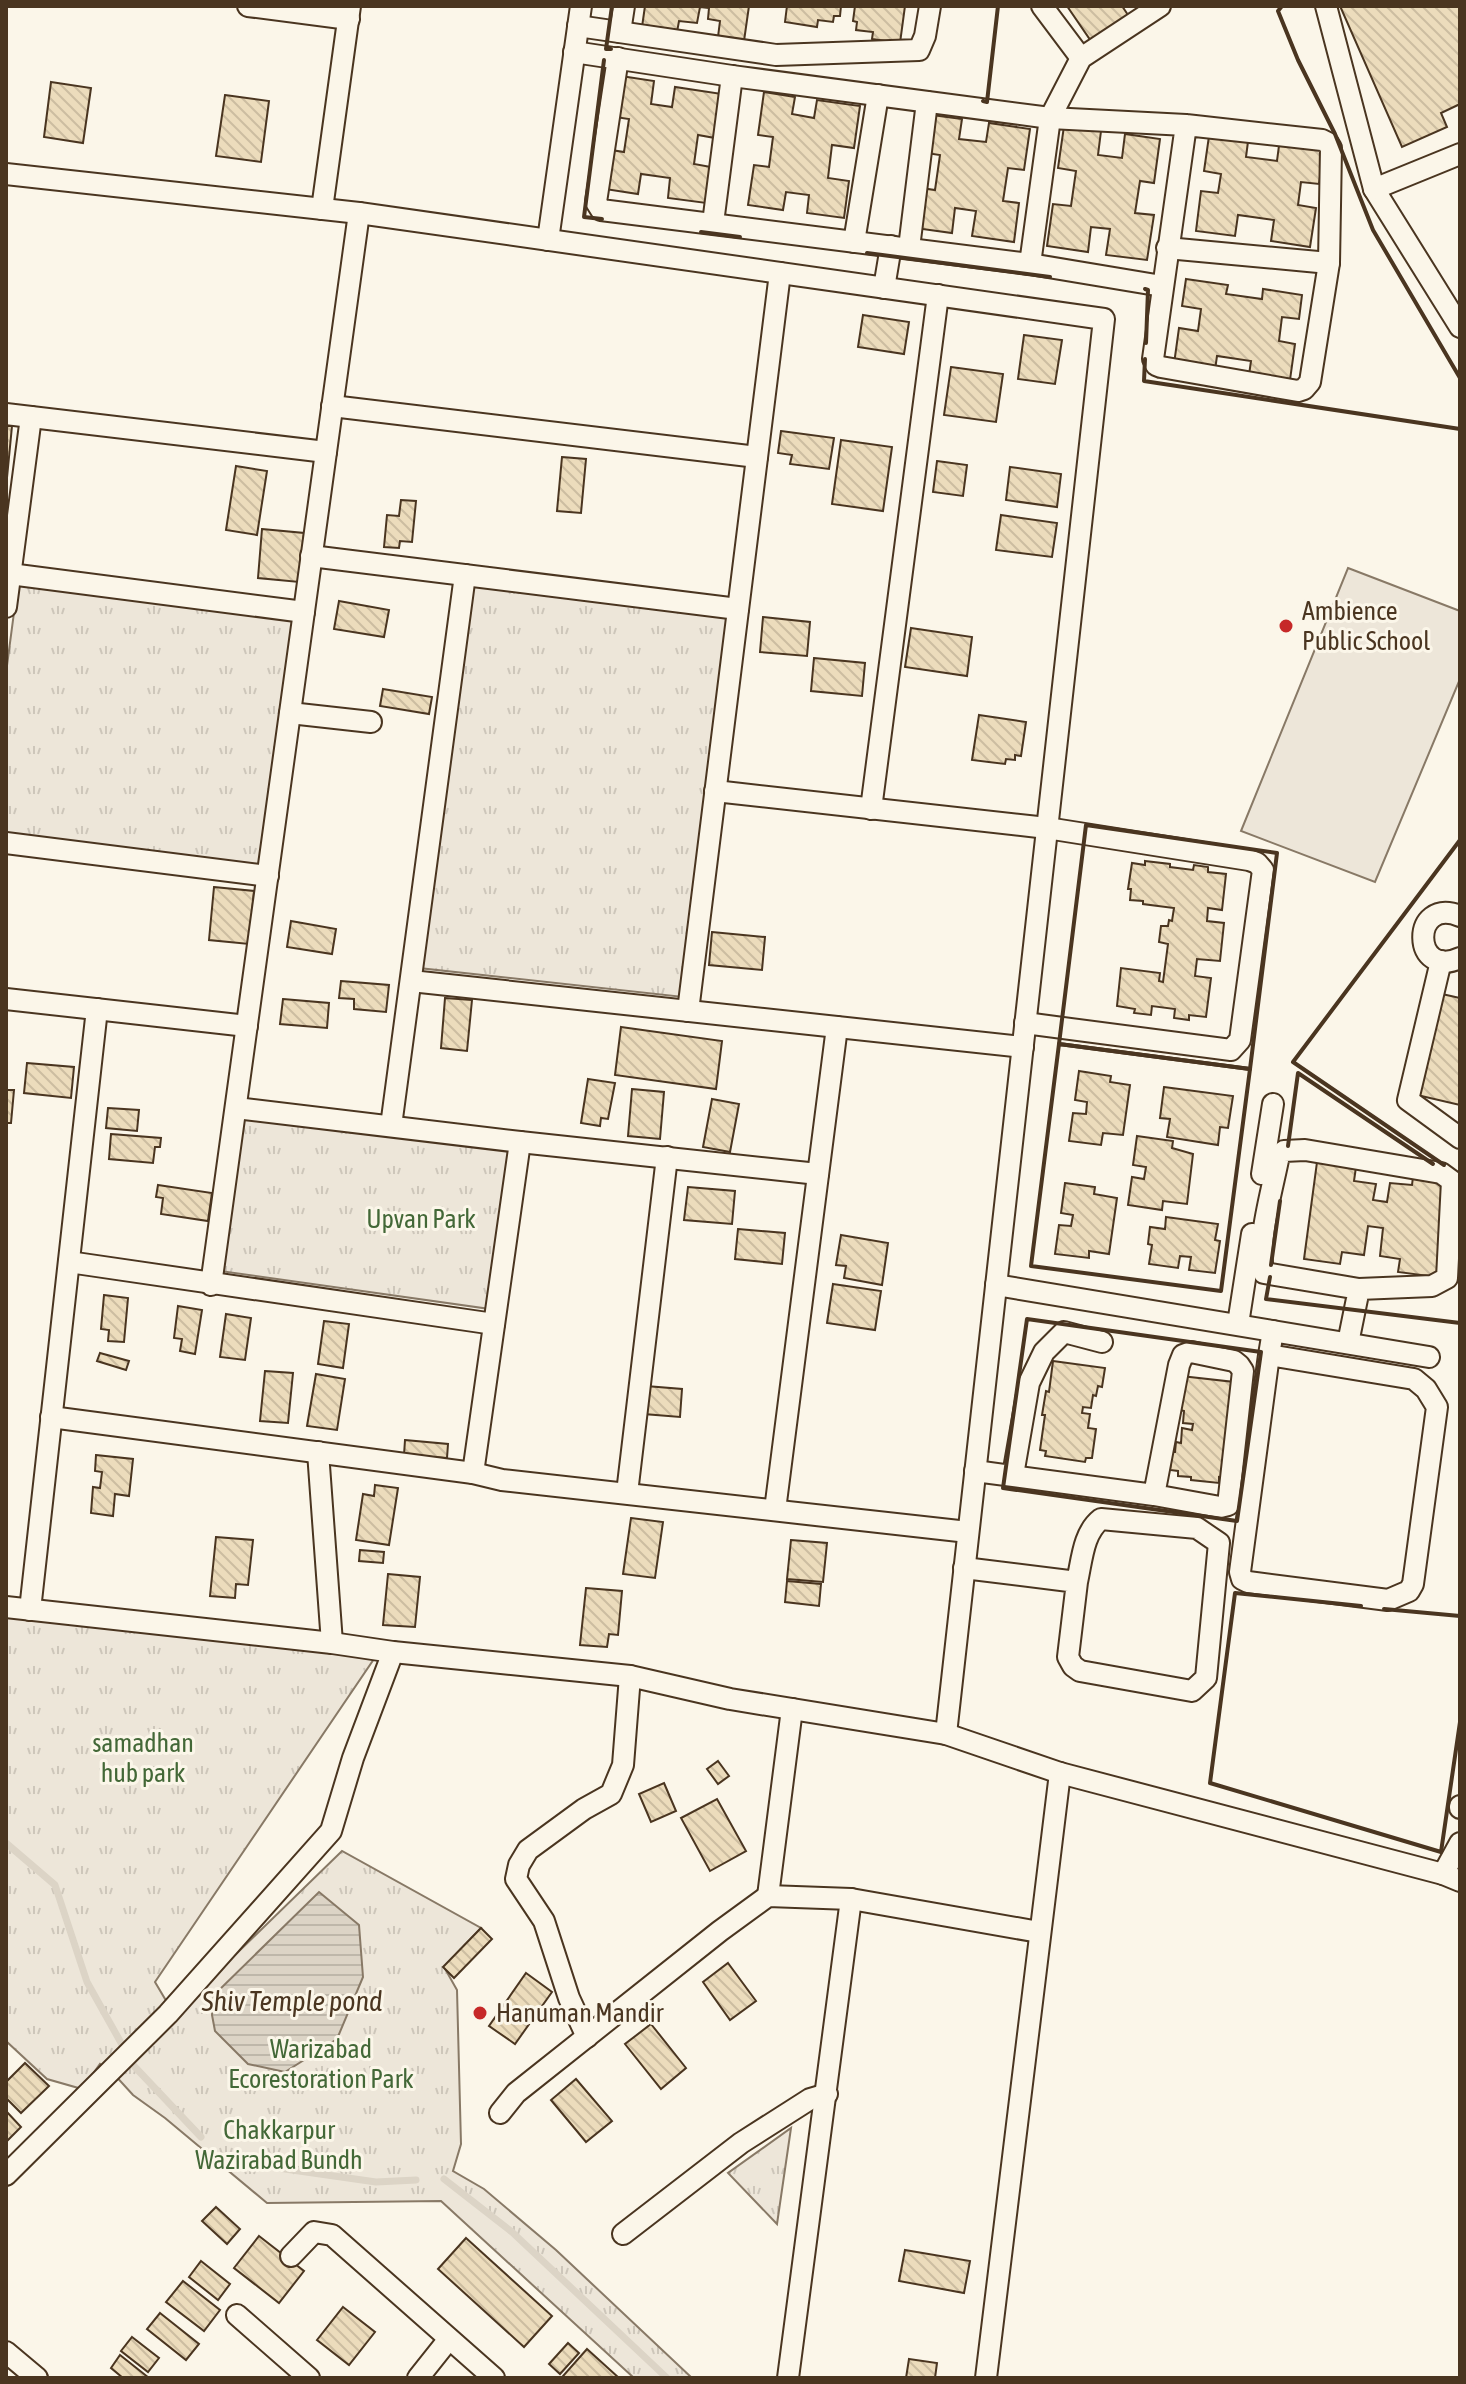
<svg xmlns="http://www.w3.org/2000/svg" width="1466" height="2384" viewBox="0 0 1466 2384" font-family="'Asap Condensed',sans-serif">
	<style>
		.grass { fill: url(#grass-tufts); stroke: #887966; stroke-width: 2 }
		.pitch { fill: #ede6d9; stroke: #887966; stroke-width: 2 }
		.water { fill: url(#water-rules); stroke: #887966; stroke-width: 2 }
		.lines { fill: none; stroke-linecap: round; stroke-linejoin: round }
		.stream { stroke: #dcd4c6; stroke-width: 7 }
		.building { fill: url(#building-back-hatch); stroke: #4a3520; stroke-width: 2 }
		.minor-casing { stroke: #4a3520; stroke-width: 24 }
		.minor { stroke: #fbf6e9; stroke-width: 20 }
		.wall { stroke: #4a3520; stroke-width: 4 }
		.poi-dot { fill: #c62828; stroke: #fbf6e9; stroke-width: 3 }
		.labels { text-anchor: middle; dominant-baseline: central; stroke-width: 6; stroke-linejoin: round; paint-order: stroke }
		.poi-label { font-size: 26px; fill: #4a3520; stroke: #fbf6e9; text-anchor: start }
		.park-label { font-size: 26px; fill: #436837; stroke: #fbf6e9 }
		.water-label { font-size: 28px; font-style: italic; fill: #4a3520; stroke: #fbf6e9 }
	</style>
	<defs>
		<pattern id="grass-tufts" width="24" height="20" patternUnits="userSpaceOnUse" patternTransform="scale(2)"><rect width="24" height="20" fill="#ede6d9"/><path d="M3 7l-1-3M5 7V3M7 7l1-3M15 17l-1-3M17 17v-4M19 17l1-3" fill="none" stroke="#cdc6ba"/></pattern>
		<pattern id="water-rules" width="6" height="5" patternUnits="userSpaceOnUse" patternTransform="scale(2)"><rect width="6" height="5" fill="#dcd4c6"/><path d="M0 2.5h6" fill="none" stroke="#beb7aa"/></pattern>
		<pattern id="building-back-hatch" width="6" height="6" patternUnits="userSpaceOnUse" patternTransform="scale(2)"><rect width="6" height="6" fill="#ecdcbc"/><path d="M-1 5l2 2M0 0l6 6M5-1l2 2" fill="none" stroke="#ccbda1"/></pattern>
	</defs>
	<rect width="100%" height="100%" fill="#fbf6e9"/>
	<!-- grass -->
	<g class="grass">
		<polygon points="18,582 296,617 261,867 6,835 6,673"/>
		<polygon points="472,585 729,617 683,997 419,968"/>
		<polygon points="242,1118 511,1150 490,1309 220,1271"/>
		<polygon points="6,1602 378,1653 155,1982 168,2004 120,2067 342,1851 481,1928 444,1967 457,1990 461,2144 453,2171 484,2189 556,2250 692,2378 634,2378 441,2201 267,2203 165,2118 133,2095 113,2073 100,2064 82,2089 47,2079 6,2041"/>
		<polygon points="791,2128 777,2224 728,2173"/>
	</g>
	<!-- pitch -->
	<polygon class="pitch" points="1348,568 1460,611 1460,679 1375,882 1241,831"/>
	<!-- water -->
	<polygon class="water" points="319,1892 359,1925 363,1977 337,2039 285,2072 248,2064 215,2031 212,2015 214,1995"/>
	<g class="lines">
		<!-- stream -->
		<g class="stream">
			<polyline points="6,1843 55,1885 87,1982 134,2066 201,2137"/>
			<polyline points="278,2168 376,2182 416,2180"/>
			<polyline points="444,2179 512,2232 667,2378"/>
		</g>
	</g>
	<!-- building -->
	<g class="building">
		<polygon points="645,6 749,6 744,41 718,37 720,21 708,19 709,8 700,7 697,23 679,21 677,32 642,27"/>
		<polygon points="787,6 841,6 840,16 834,16 833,22 818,20 817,27 785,22"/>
		<polygon points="855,6 905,6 900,43 872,39 873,32 856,30 857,22 853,21"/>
		<polygon points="1067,6 1122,6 1130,18 1093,44"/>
		<polygon points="1340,6 1460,6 1460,104 1441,113 1447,127 1402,147"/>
		<polygon points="621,76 654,81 651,104 672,107 675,87 722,94 715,138 698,135 694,164 711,167 706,203 668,198 670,178 641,174 638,194 605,189 611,150 624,152 629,119 615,117"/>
		<polygon points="51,82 91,88 83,143 44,137"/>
		<polygon points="764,92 795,97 792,114 814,118 817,100 860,106 854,148 832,145 828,178 849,181 844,218 807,213 809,195 786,192 783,210 748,205 754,165 769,167 773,137 758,135"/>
		<polygon points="225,95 269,101 261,162 216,156"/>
		<polygon points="932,115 962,119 959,139 986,142 989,123 1030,129 1024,170 1008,168 1003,201 1019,203 1014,242 972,236 976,211 955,208 952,233 915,228 921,188 935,190 940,155 926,153"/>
		<polygon points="1064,126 1101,131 1098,155 1122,158 1125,134 1160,139 1154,183 1140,181 1135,213 1154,215 1147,260 1106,255 1110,229 1091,227 1088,252 1047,246 1053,204 1071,206 1076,171 1058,168"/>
		<polygon points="1210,129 1249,134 1246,157 1277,161 1280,138 1325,145 1319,184 1301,182 1298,205 1316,208 1310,247 1271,241 1274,220 1238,215 1235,236 1196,231 1201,191 1218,193 1221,174 1204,171"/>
		<polygon points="1186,279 1228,285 1226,294 1262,299 1263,289 1302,295 1299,319 1282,317 1279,341 1295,344 1290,380 1249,375 1251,361 1217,356 1215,370 1174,364 1179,328 1198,331 1201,309 1182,306"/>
		<polygon points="863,315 909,322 904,354 858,347"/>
		<polygon points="1024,335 1062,340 1055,384 1018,379"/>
		<polygon points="951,367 1003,374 996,422 944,415"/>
		<polygon points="6,426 12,426 6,488"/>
		<polygon points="781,431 834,438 829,469 790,464 792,455 778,453"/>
		<polygon points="841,440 892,447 883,511 832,504"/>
		<polygon points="562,457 586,459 581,513 557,511"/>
		<polygon points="937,461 967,465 963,496 933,492"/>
		<polygon points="236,466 267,471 257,535 226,530"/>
		<polygon points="1010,467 1061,474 1057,507 1006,500"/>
		<polygon points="401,500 416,501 412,542 400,541 399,548 384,547 387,515 399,516"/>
		<polygon points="1001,515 1057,523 1052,557 996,550"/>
		<polygon points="262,529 304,533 299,582 258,578"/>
		<polygon points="339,601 389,610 384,637 334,629"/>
		<polygon points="763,617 810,622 807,656 760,652"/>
		<polygon points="911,628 972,637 967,676 905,667"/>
		<polygon points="814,658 865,663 862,696 811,691"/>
		<polygon points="383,689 432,697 429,714 380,706"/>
		<polygon points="979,715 1026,722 1021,756 1015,755 1015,760 1006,759 1005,764 972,760"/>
		<polygon points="1145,861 1170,864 1170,867 1193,870 1194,865 1208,867 1208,872 1226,874 1222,910 1208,908 1207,921 1224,923 1220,961 1197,959 1195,976 1211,978 1206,1017 1189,1015 1189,1020 1174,1018 1175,1009 1152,1006 1151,1015 1134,1013 1135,1009 1117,1006 1121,968 1160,973 1159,981 1163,982 1168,944 1159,942 1161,926 1168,926 1169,920 1172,921 1174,908 1143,904 1143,901 1130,900 1131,889 1128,889 1132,863 1145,865"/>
		<polygon points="214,887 254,891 249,944 209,940"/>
		<polygon points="291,921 336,929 332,954 287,947"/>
		<polygon points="712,932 765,937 762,970 709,965"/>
		<polygon points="341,981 389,985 386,1012 354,1009 354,999 339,998"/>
		<polygon points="1442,994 1460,998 1460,1105 1417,1095"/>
		<polygon points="445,998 472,1000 467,1051 441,1048"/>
		<polygon points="283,999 329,1003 327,1028 280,1024"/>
		<polygon points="621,1027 722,1041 716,1089 615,1075"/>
		<polygon points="27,1063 74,1067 71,1098 24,1093"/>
		<polygon points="1079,1071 1111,1076 1110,1082 1130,1085 1123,1135 1103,1133 1101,1145 1069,1141 1073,1113 1086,1114 1087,1102 1075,1100"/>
		<polygon points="588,1079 615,1083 608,1119 601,1118 600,1126 581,1123"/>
		<polygon points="1164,1087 1233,1096 1228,1128 1220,1127 1218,1145 1167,1137 1170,1119 1160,1118"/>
		<polygon points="632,1089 664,1092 660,1139 628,1136"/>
		<polygon points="6,1090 14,1090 11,1123 6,1123"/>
		<polygon points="712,1099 739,1104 730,1152 703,1147"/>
		<polygon points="108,1108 139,1110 137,1131 106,1128"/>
		<polygon points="111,1134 161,1138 160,1147 155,1147 153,1163 109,1159"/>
		<polygon points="1137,1136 1173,1141 1172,1148 1193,1154 1187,1204 1163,1201 1162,1210 1128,1205 1132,1177 1144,1179 1146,1167 1133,1165"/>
		<polygon points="1317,1162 1356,1167 1354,1181 1376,1184 1373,1200 1387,1202 1390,1183 1412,1185 1413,1177 1449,1182 1436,1277 1398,1272 1400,1259 1380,1256 1383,1228 1368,1226 1364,1255 1342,1252 1340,1264 1304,1259"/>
		<polygon points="1065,1183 1095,1187 1094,1194 1117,1198 1109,1254 1089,1251 1089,1258 1055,1254 1059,1225 1071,1226 1073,1215 1061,1213"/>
		<polygon points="158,1185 212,1193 208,1221 161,1214 163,1198 156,1197"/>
		<polygon points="688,1187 735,1191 732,1224 684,1220"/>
		<polygon points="1166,1217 1218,1224 1215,1240 1220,1241 1215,1273 1189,1270 1191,1257 1180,1256 1178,1268 1149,1264 1152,1245 1148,1244 1150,1227 1165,1229"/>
		<polygon points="738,1229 785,1233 782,1264 735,1259"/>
		<polygon points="841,1235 888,1243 882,1285 844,1278 846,1266 836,1265"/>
		<polygon points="833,1284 881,1291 875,1330 827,1323"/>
		<polygon points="104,1295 128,1298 124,1342 108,1341 109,1330 101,1329"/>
		<polygon points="178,1306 202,1310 195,1354 180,1351 182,1339 174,1338"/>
		<polygon points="226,1314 251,1318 245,1360 220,1357"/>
		<polygon points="324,1321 349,1324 343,1368 318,1364"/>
		<polygon points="100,1353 129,1361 126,1370 97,1361"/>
		<polygon points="1053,1361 1105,1368 1102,1387 1098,1386 1096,1396 1093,1395 1091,1408 1083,1407 1082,1413 1090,1414 1088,1428 1096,1429 1092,1458 1086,1458 1085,1462 1045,1456 1046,1451 1040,1450 1045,1415 1042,1415 1046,1391 1049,1392"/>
		<polygon points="265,1371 293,1373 288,1423 260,1421"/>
		<polygon points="316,1374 345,1379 337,1430 307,1426"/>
		<polygon points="1181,1376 1234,1382 1224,1478 1219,1477 1219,1483 1191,1480 1191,1477 1178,1476 1178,1471 1170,1470 1172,1452 1175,1452 1176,1442 1181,1443 1182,1428 1192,1430 1193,1424 1183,1423 1184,1411 1180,1410"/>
		<polygon points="646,1386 682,1389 680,1417 644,1414"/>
		<polygon points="405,1440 448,1444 447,1458 404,1455"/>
		<polygon points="96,1455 133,1459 129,1496 115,1494 113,1516 91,1513 93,1487 100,1488 102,1472 95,1471"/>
		<polygon points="375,1485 398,1488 389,1545 356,1540 363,1494 374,1496"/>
		<polygon points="631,1518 663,1522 655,1578 623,1574"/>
		<polygon points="216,1537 253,1540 248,1585 236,1584 235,1598 210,1596"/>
		<polygon points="791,1540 827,1543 823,1582 787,1579"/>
		<polygon points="360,1550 384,1552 383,1563 359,1561"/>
		<polygon points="388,1574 420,1577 415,1627 383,1625"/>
		<polygon points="787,1581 821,1584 819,1606 785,1602"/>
		<polygon points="586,1588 622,1591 618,1635 609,1634 607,1647 580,1645"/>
		<polygon points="718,1761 729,1776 718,1784 707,1769"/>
		<polygon points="664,1783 676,1811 651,1822 639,1794"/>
		<polygon points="717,1799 746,1851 710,1871 681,1818"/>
		<polygon points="481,1928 492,1939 454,1978 443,1967"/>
		<polygon points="728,1963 756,2001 730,2020 703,1982"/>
		<polygon points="526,1973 552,1992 515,2044 489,2026"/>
		<polygon points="651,2024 686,2068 661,2089 625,2044"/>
		<polygon points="25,2063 49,2086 21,2113 6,2098 6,2082"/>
		<polygon points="576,2079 612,2121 586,2142 551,2100"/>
		<polygon points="6,2111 21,2127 6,2142"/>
		<polygon points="216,2207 240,2229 227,2244 202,2221"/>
		<polygon points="259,2236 304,2271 279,2303 234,2268"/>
		<polygon points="466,2238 552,2316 524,2347 438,2269"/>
		<polygon points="905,2250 970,2261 964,2293 899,2281"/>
		<polygon points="201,2261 230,2284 218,2300 189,2277"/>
		<polygon points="183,2281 220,2310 204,2331 166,2302"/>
		<polygon points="343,2307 375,2332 349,2365 317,2340"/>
		<polygon points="160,2313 199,2344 186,2360 147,2329"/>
		<polygon points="132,2337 159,2358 148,2372 121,2351"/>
		<polygon points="568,2343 579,2353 560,2374 549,2364"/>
		<polygon points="587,2349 619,2378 566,2378 563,2376"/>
		<polygon points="120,2355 149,2378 123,2378 111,2368"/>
		<polygon points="909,2359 937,2363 935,2378 906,2378"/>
	</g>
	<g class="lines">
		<!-- minor casing -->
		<g class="minor-casing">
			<g id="minor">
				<polyline points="248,6 349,19"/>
				<polyline points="1042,6 1081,58"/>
				<polyline points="1326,6 1374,189 1460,327"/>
				<polyline points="578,26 776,55 919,50 925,36 930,6"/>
				<polyline points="620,32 624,6"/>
				<polyline points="574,52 732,76 1050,118 1186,125 1322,140 1328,143 1331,148 1329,263 1310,382 1304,389 1298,391 1161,367 1156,365 1153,359 1186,125"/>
				<polyline points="618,58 596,202 601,210 1030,264 1050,118 1081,58 1160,6"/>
				<polyline points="6,174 359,213 1104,319 946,1734"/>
				<polyline points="1374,189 1460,154"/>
				<polyline points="322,209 350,6"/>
				<polyline points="713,223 732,76"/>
				<polyline points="548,240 581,6"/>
				<polyline points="854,242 878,95"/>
				<polyline points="909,248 927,102"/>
				<polyline points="1167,248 1329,263"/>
				<polyline points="1030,264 1162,286"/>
				<polyline points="884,288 891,246"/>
				<polyline points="332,406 757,457"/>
				<polyline points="6,414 326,452"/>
				<polyline points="311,556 738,609"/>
				<polyline points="10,574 304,612"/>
				<polyline points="6,607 31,417"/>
				<polyline points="290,713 371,722"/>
				<polyline points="715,791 1047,828 1249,860 1257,863 1263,870 1240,1040 1231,1050 1025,1023"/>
				<polyline points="871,809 938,295"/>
				<polyline points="6,843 268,876"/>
				<path d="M 1460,916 C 1410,896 1412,980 1460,958"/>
				<polyline points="1441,961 1408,1100 1460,1138"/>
				<polyline points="411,981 1023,1047"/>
				<polyline points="6,999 247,1026"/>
				<polyline points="688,1011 780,273"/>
				<polyline points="236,1108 520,1142 818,1174"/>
				<polyline points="391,1126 465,575"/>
				<polyline points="1262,1174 1273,1104"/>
				<polyline points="69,1262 494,1324"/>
				<polyline points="211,1285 359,213"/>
				<polyline points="996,1285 1429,1357"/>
				<polyline points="1238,1324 1252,1234"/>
				<path d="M 1348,1343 L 1359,1289 L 1264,1273 C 1255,1247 1274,1183 1279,1155 L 1284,1151 L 1305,1150 L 1441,1173 L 1452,1181 L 1447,1278 L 1432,1286 L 1359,1289"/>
				<polyline points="1269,1355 1414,1379 1426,1389 1437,1407 1413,1584 1409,1591 1388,1600 1248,1582 1242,1579 1240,1572 1269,1355 1273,1331"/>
				<polyline points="51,1417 473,1473 502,1480 968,1532"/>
				<polyline points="318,1452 332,1643"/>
				<polyline points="975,1471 1154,1495 1220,1507 1228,1505 1243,1371 1239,1365 1234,1361 1191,1352 1183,1355 1179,1365 1154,1495"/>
				<polyline points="473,1473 520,1142"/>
				<polyline points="1013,1475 1029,1383 1044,1352 1064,1332 1102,1342"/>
				<polyline points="627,1493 667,1157"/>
				<polyline points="775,1510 837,1027"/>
				<path d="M 964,1568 L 1077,1582 C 1082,1560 1083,1533 1101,1519 L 1197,1528 L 1219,1543 L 1206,1678 L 1192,1691 L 1080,1671 L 1073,1666 L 1068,1657 L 1077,1582"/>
				<polyline points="6,1607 332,1643 393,1652 630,1676 730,1699 946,1734 1060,1773 1443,1874 1460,1881"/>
				<polyline points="30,1610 97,1009"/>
				<polyline points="1460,1806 1460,1808"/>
				<polyline points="1443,1874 1460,1843"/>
				<polyline points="768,1896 792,1709"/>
				<polyline points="587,2037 569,1998 544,1921 516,1879 519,1865 528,1850 584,1809 611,1794 623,1765 630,1676"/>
				<polyline points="500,2113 516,2093 720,1931 768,1896 851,1899 1039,1932"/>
				<polyline points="6,2175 168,2014 331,1831 353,1758 393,1652"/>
				<polyline points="623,2234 741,2143 810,2099 827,2094"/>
				<polyline points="291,2256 314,2232 332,2235 494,2378"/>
				<polyline points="237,2315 309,2378"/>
				<polyline points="6,2352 37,2378"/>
				<polyline points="418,2378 449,2339"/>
				<polyline points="788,2378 851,1899"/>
				<polyline points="986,2378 1060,1773"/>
			</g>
		</g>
		<!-- minor -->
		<use href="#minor" class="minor"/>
		<!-- wall -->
		<g class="wall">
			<polyline points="1282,6 1278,11 1298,60 1335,134 1373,230 1460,378"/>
			<polyline points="611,49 606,49 612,6"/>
			<polyline points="983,101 987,102 998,6"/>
			<polyline points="602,219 584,217 604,60"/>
			<polyline points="701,232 740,237"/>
			<polyline points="867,253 1050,277"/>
			<polyline points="1145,289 1148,290 1146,343"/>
			<polyline points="1145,359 1144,381 1460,429"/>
			<polygon points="1086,825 1277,853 1250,1069 1059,1044"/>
			<polygon points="1059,1044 1250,1069 1221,1291 1031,1266"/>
			<polyline points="1288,1146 1298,1073 1433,1164"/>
			<polyline points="1444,1165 1293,1062 1460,840"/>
			<polyline points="1271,1265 1280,1201"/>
			<polyline points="1270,1277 1266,1299 1460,1323"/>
			<polygon points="1027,1319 1261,1352 1237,1521 1003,1488"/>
			<polyline points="1361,1606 1235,1593 1210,1783 1441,1852 1460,1722"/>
			<polyline points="1384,1609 1460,1616"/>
		</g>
	</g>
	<!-- markers -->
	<g class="poi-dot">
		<circle cx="1286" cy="626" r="8"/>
		<circle cx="480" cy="2013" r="8"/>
	</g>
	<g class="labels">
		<!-- poi labels -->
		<g class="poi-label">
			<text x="1302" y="611">Ambience<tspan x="1302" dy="30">Public School</tspan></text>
			<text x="496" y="2013">Hanuman Mandir</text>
		</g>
		<!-- park labels -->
		<g class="park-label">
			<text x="421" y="1219">Upvan Park</text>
			<text x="143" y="1743">samadhan<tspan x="143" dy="30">hub park</tspan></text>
			<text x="321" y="2049">Warizabad<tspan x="321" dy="30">Ecorestoration Park</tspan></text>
			<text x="279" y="2130">Chakkarpur<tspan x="279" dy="30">Wazirabad Bundh</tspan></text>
		</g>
		<!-- water labels -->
		<g class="water-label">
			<text x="292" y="2001">Shiv Temple pond</text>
		</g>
	</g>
	<!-- border -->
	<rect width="1466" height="2384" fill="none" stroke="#4a3520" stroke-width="16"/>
</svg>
